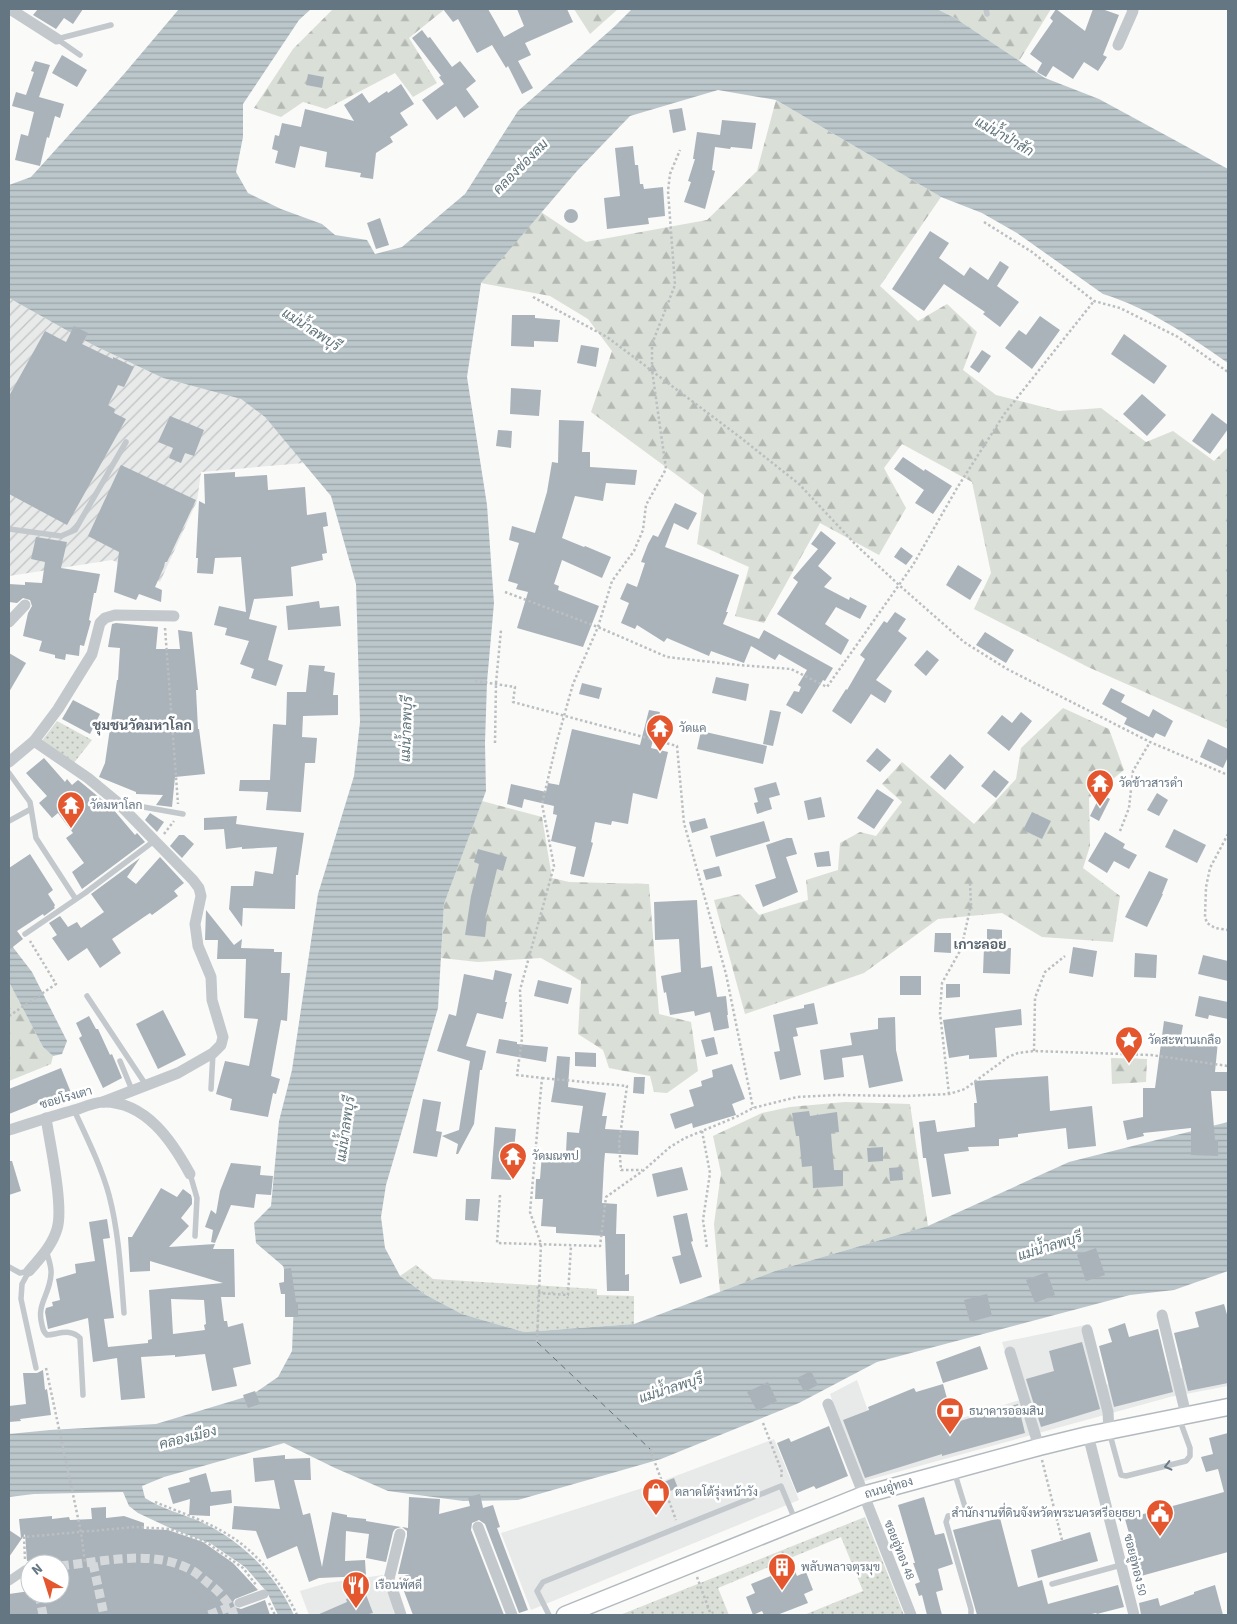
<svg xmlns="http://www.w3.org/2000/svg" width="1237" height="1624" viewBox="0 0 1237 1624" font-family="'Source Sans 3',Sarabun,sans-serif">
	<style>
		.built { fill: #e8e9e9 }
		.industrial { fill: url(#industrial-furrows) }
		.grass { fill: url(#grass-dots) }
		.forest { fill: url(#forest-firs) }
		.water { fill: url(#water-rules) }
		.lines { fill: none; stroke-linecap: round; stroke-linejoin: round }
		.ferry { stroke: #60757c; stroke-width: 1; stroke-dasharray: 6 5; stroke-linecap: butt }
		.building { fill: #aab3b9; fill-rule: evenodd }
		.pedestrian-tunnel { stroke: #d5d9db; stroke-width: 9; stroke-dasharray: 9 4.5; stroke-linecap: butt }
		.secondary-casing { stroke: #b3babf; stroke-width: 19 }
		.path { stroke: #bbbfc2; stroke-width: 2.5; stroke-dasharray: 2.5 2.5; stroke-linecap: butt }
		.service { stroke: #c3c8cc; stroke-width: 5.5 }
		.pedestrian { stroke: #c3c8cc; stroke-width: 9 }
		.minor { stroke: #c3c8cc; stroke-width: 11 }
		.secondary { stroke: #fff; stroke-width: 16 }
		.oneway { stroke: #6a7a87 }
		.labels { text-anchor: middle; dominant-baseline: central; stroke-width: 5; stroke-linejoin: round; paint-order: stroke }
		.poi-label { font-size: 12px; fill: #657683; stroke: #fff; text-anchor: start }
		.street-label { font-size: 12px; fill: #657683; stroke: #fff }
		.water-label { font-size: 14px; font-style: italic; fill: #60757c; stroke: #fff }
		.neighbourhood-label { font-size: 14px; font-weight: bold; fill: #57646e; stroke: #fff }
	</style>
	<defs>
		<pattern id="industrial-furrows" width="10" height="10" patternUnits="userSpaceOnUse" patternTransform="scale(1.25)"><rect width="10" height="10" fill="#e8e9e9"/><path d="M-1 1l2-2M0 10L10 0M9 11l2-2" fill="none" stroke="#c0c1c2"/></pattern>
		<pattern id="grass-dots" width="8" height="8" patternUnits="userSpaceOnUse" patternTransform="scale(1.25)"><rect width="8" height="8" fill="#dadfd7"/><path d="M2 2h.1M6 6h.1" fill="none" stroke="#b4b9b4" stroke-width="1.8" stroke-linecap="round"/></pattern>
		<pattern id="forest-firs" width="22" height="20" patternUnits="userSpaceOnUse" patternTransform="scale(1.25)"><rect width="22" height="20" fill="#dadfd7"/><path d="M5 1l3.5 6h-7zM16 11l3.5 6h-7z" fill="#b4b9b4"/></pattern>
		<pattern id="water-rules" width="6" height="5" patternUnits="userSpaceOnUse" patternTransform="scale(1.25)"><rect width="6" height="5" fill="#bbc7cb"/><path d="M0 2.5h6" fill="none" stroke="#9ca6aa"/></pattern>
	</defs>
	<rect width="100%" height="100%" fill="#fafaf8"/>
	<!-- built -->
	<g class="built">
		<polygon points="1090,1324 1105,1385 1210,1362 1219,1340 1228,1339 1228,1386 1170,1397 861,1482 830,1394 857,1380 879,1441 928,1422 960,1412 962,1418 1020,1400 1002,1342"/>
		<polygon points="774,1439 799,1500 531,1610 501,1533 649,1486"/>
		<polygon points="383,1575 395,1608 393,1610 395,1615 309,1615 300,1591 327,1583"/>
	</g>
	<!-- industrial -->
	<polygon class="industrial" points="9,298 93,345 163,378 241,399 265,417 304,463 201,472 197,501 160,582 112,560 9,576"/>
	<!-- grass -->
	<g class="grass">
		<polygon points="57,721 92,740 73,764 41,742"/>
		<polygon points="416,1265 433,1279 597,1289 597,1295 634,1296 634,1324 524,1332 462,1314 426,1295 400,1276"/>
		<polygon points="865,1517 904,1615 804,1615 863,1591 841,1537 718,1588 729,1615 620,1615"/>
	</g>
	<!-- forest -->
	<g class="forest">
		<polygon points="333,9 445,9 409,38 437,83 413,97 395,73 326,109 303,102 281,117 254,108 293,49"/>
		<polygon points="574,9 618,9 590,34"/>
		<polygon points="937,9 1051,9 1019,61 955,18"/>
		<polygon points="776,100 941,197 880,286 918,321 947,304 977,332 963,370 996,395 1059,411 1101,408 1146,442 1173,431 1214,461 1228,447 1228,729 1088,667 974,609 991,573 972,482 902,444 884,468 906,508 879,555 820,523 764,623 735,616 749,567 697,544 704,495 591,412 612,351 588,319 550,296 481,283 541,212 586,242 707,220 757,171"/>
		<polygon points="1063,708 1109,729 1124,770 1089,798 1090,846 1083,868 1120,896 1113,942 1042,937 1002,913 938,919 864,973 745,1014 714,900 740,894 759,915 808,900 806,880 838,870 840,843 860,832 876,836 902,802 882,784 902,762 974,824 1016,779 1021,748"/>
		<polygon points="482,801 542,817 552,878 569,882 649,884 659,1014 691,1022 698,1071 667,1093 654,1092 650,1076 609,1068 603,1050 578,1034 581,981 541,958 478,962 441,958 444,904"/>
		<polygon points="9,982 43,1047 53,1056 51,1064 9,1081"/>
		<polygon points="1111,1058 1147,1059 1146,1082 1112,1084"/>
		<polygon points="845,1102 910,1104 928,1226 775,1271 720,1292 714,1224 721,1173 713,1136 762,1113 790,1107"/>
	</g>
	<!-- water -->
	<g class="water">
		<path d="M 179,9 L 311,9 L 299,20 L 243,104 L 243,137 L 236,172 L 248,193 L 281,209 L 322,224 L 335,235 L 367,240 L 375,254 L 402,247 L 465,194 L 518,111 L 614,27 L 632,9 L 937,9 L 955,18 L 1045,78 L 1099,99 L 1228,169 L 1228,363 C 1189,336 1149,308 1103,294 L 1017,233 L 982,213 L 941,197 L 776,100 L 718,90 L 630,116 L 577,171 L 481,283 L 467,377 L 487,505 L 494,603 L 487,682 L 485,743 L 486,791 L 444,904 L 438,1008 L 386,1185 L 381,1217 L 385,1248 L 400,1276 L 426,1295 L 462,1314 L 524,1332 L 634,1324 L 775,1271 L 928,1226 L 1069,1162 L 1228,1122 L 1228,1271 L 1174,1290 L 1130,1295 L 877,1362 L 799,1403 L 661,1459 L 518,1500 L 463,1501 L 388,1491 L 335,1468 L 284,1443 L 164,1477 L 142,1486 L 145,1498 C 162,1509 183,1514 201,1522 C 241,1540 276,1575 294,1615 L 278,1615 L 267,1592 L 245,1567 L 210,1543 L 170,1528 L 138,1513 L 129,1506 L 123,1492 L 34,1494 L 9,1497 L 9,1434 L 50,1430 L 156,1424 L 252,1395 L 278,1377 L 292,1351 L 294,1300 L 283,1266 L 256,1243 L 254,1223 L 271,1206 L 279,1121 L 292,1070 L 318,894 L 354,776 L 360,722 L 356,584 L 331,496 L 265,417 L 241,399 L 163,378 L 93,345 L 9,298 L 9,185 L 31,177 L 124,74 Z"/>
		<polygon points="9,942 32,972 67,1041 62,1054 53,1056 43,1047 9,982"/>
	</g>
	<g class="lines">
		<!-- ferry -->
		<polyline class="ferry" points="537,1342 650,1449"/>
	</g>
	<!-- building -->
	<g class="building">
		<polygon points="38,9 83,9 73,24 64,18 56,29 33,15"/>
		<polygon points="443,9 488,9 504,37 524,26 517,9 567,9 573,22 525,43 531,55 518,61 533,88 522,94 508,66 506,68 492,45 477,53 458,19 453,22"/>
		<polygon points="1056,9 1085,31 1093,9 1102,9 1119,15 1103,55 1107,57 1098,71 1084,62 1073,79 1053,66 1046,77 1037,72 1042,63 1030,54 1053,21 1050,18"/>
		<polygon points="422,30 428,38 430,37 452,67 460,61 476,81 466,89 479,107 464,118 456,106 437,120 422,100 444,84 439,77 441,76 412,38"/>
		<polygon points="62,55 87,70 77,87 52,73"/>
		<polygon points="35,61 50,65 39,97 64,104 60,118 55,116 49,138 47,137 40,166 15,160 21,134 28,136 34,112 12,106 16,92 26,95 34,72 31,71"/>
		<polygon points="308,74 324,77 322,88 306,85"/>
		<polygon points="401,84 414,104 400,113 408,125 390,137 393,142 376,153 373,179 360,177 361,173 325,167 327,152 300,146 295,168 275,163 278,151 272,149 275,135 279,136 282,123 301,127 305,109 354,121 344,105 362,93 369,103 387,91 388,93"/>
		<polygon points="682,108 686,130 673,133 669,110"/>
		<polygon points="722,120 756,123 752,149 731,147 730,149 715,147 712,170 715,171 705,209 684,202 691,182 688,181 695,159 693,159 697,132 720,135"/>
		<polygon points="633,146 635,165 638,165 640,184 643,184 644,189 663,187 665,216 648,218 649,224 607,229 604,198 620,196 615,148"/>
		<circle cx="571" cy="216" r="7"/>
		<polygon points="380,218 389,245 376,249 367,223"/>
		<polygon points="930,231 949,243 939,258 964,276 970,267 988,280 1000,261 1009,267 997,286 1019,302 1000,327 983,314 985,312 944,284 924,311 892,289"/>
		<polygon points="512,315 535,315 535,318 560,320 558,342 534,341 534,347 511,346"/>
		<polygon points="1040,316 1060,330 1032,369 1005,348 1019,330 1026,335"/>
		<polygon points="74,326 88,333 82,344 113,359 113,357 134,367 124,387 118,385 108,405 115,409 114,413 126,419 67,525 9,494 9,396 45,331 66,342"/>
		<polygon points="1124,334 1167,366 1154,384 1111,354"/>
		<polygon points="581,345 599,348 596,367 577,363"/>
		<polygon points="982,350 991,356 979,373 970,367"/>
		<polygon points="511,388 541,390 539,416 510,414"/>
		<polygon points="1142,394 1166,415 1147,436 1123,414"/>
		<polygon points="1212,413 1228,425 1228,429 1210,454 1192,441"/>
		<polygon points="170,416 204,430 194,456 185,453 181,463 169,458 173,448 158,442"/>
		<polygon points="559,420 584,421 582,452 590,452 590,467 637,470 635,485 606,483 603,501 575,496 562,538 584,547 585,546 611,557 602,578 562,560 554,584 559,586 558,590 599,606 583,647 517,628 528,592 516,589 518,584 508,581 519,543 509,540 512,526 535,533 547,492 552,462 558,463"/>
		<polygon points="498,430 512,431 511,448 496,446"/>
		<polygon points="903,457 924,471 925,469 952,486 933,514 915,503 924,490 894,469"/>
		<polygon points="121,465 196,500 167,562 165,562 164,567 155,587 162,590 161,602 139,594 136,600 114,592 119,552 88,536"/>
		<polygon points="235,472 235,477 267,475 268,490 305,487 307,515 326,512 328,526 323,527 327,553 322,554 323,560 291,567 293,596 254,599 249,619 277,626 268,660 283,665 276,686 251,678 254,669 240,664 249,641 225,635 227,628 214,625 219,606 246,612 241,557 215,558 213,574 197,573 198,558 196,558 199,501 205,504 204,474"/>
		<polygon points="675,503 697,513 688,530 674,523 665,547 739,575 726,612 728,612 723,624 759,639 764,630 833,668 825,681 823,680 802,714 786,705 794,691 799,692 801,687 798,685 807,670 779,654 775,660 751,646 744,663 711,651 709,656 667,638 664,642 637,625 635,629 621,623 629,603 620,599 627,583 637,587 645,563 641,562 648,544 653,535 658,537"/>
		<polygon points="821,531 836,543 818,566 832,578 824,587 849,600 850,597 867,606 860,619 836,607 825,624 849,640 841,655 777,614 798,582 793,578 818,549 811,544"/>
		<polygon points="36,537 67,542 61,568 100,574 96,593 94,593 89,620 91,621 84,646 80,645 79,656 66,654 65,660 55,658 55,655 39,651 42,641 23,636 28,613 32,606 30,600 23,598 17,603 9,602 9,584 25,585 25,582 42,583 45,562 31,559"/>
		<polygon points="901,547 913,556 906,565 894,557"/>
		<polygon points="958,565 982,580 970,600 946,585"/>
		<polygon points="319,601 320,608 339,606 341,626 288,630 286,606"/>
		<polygon points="895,612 906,619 898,631 907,638 876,680 892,691 885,703 871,694 851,724 832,711 846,689 847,690 865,659 860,655 884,621 887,623"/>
		<polygon points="116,623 158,627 156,649 180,649 178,630 192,632 198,690 196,690 198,729 199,729 205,774 175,777 172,807 156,805 163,795 136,794 136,792 99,777 105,763 117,680 118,680 120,648 108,647 112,624"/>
		<polygon points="985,632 1014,650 1006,663 976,645"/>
		<polygon points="927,650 939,660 926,676 914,665"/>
		<polygon points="9,653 26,663 9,692"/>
		<polygon points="309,665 325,666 324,671 335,673 333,695 338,695 338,715 303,716 302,737 317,738 315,763 305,763 301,812 266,810 268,792 239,791 240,780 270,780 273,724 286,725 287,692 306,692"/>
		<polygon points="716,677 749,684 746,701 712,693"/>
		<polygon points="582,683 602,688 599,699 579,694"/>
		<polygon points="1111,688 1125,695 1121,702 1149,717 1153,709 1173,721 1165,737 1156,733 1153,738 1124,724 1127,718 1102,704"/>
		<polygon points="73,700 100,714 90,734 62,719"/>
		<polygon points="649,710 660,712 651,748 668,752 657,799 633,793 628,824 612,821 611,825 595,822 591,842 593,843 584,877 570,874 576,847 551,841 557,815 553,814 554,806 524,799 522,808 507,804 511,784 546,792 548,783 559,785 572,729 640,745"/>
		<polygon points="770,710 781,712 773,746 763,744"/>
		<polygon points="1021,712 1032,721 1009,751 987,733 1002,715 1012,723"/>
		<polygon points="701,731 767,746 763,764 697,749"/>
		<polygon points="1208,739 1228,749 1228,757 1223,768 1200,757"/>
		<polygon points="877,748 891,760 880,772 866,761"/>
		<polygon points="950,754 964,767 945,790 930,777"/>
		<polygon points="44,758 65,782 67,779 72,785 78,780 83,784 112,808 135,835 137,833 145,842 82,889 72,872 84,863 66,838 73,833 58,813 52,818 39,803 47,796 26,773"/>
		<polygon points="994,770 1009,782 996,798 981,786"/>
		<polygon points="776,782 780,795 769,798 772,809 757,814 754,803 758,802 754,788"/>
		<polygon points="877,789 894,800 874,829 857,818"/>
		<polygon points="1157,793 1168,800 1159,816 1147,810"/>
		<polygon points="1101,794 1110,799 1099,821 1090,816"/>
		<polygon points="821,797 825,817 808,820 804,801"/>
		<polygon points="1032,812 1051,821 1042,839 1023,830"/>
		<polygon points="150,813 164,822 157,832 145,820"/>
		<polygon points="237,816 236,824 304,833 298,875 296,875 295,909 243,908 242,927 229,909 231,886 253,886 255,871 273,874 277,847 242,849 242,847 226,849 224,829 204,830 204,818"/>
		<polygon points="705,818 708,828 692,833 689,822"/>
		<polygon points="764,821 770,841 716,857 710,836"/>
		<polygon points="1174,829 1206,845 1197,863 1165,847"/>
		<polygon points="1105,832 1125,844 1123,848 1137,855 1129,869 1114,861 1107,873 1088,861"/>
		<polygon points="179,835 184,835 194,844 182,858 170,846"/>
		<polygon points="787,838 792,838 797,854 786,857 798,892 763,907 755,885 776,878 766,845"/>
		<polygon points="478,849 507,857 503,871 497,869 485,919 487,919 485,937 465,935 471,896 479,864 474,862"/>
		<polygon points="829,851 831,866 817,867 814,853"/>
		<polygon points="30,854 53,890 48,894 55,905 54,907 55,908 44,916 43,914 17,931 23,939 9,950 9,868"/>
		<polygon points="160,857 184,883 174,891 178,896 152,915 150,913 144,917 112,939 121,953 100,968 87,948 68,961 52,938 57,935 49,923 60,916 68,927 77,922 81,928 104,912 91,894 140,858 127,877 136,884"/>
		<polygon points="719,866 722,876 706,880 703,870"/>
		<polygon points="1149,871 1168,879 1162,894 1163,894 1147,927 1125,917"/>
		<polygon points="697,900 701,968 712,966 717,997 726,996 728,1015 727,1015 729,1028 714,1031 710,1012 695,1016 694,1011 670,1015 666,992 664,993 661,976 681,972 679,939 655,940 654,902"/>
		<polygon points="206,910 234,945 242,939 241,948 274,949 274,952 282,952 281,973 290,973 287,1021 281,1020 271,1076 280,1079 276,1094 273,1093 268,1117 230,1110 232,1099 216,1094 225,1061 249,1066 258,1019 244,1018 246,959 217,959 218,940 205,940"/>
		<polygon points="987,929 1002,930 1002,948 1011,948 1010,974 983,973 984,947 987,947"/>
		<polygon points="935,933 951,933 951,953 934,952"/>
		<polygon points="1073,947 1097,951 1093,977 1069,973"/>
		<polygon points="1135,953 1157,955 1156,978 1134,977"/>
		<polygon points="1203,955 1228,961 1228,981 1198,974"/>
		<polygon points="495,970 512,974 505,1002 507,1002 503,1019 477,1013 466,1046 486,1051 482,1070 480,1070 474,1124 458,1154 456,1154 458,1144 442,1136 459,1130 470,1061 437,1051 449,1014 456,1016 464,974 493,980"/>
		<rect x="900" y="976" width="21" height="19"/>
		<polygon points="538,980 572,988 568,1004 534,996"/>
		<polygon points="946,984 960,984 960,997 946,998"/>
		<polygon points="1199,996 1228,1002 1228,1019 1209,1015 1208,1019 1195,1016"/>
		<polygon points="814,1003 818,1024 796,1028 798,1036 793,1037 801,1075 780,1080 774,1052 780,1051 773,1015 804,1008 804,1005"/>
		<polygon points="1021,1009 1022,1025 995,1028 997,1057 969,1059 969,1055 949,1058 943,1020"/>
		<polygon points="163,1010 186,1055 158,1069 136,1024"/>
		<polygon points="89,1016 96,1029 98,1029 110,1055 112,1054 122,1078 103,1088 79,1038 82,1036 76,1023"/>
		<polygon points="895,1017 896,1050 903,1081 869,1088 863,1055 842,1058 844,1077 824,1080 820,1050 852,1045 850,1033 878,1029 878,1018"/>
		<polygon points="1164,1021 1183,1025 1180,1042 1202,1046 1203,1039 1218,1041 1215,1072 1228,1072 1228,1091 1211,1091 1215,1140 1218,1140 1218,1156 1191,1155 1191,1128 1143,1133 1144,1136 1127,1140 1123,1121 1143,1117 1143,1088 1155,1088"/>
		<polygon points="714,1037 718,1054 706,1057 701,1040"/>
		<polygon points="499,1039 517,1042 517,1044 548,1047 546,1062 496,1053"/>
		<polygon points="575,1052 596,1053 596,1067 575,1066"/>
		<polygon points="557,1056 570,1057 568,1087 606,1093 602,1116 607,1116 605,1129 639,1131 638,1155 605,1153 604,1164 602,1203 617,1204 616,1234 625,1234 625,1275 629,1274 629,1291 607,1291 605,1236 556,1233 556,1227 541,1226 543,1199 535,1199 536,1179 540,1179 542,1153 561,1155 561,1151 566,1152 567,1132 579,1133 583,1106 551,1102 554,1085"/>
		<polygon points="732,1064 745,1099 732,1104 736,1115 693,1128 692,1123 675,1129 670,1114 694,1106 689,1090 702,1086 701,1081 713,1077 712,1070"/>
		<polygon points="61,1068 74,1100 58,1106 54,1096 9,1114 9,1089"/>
		<polygon points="1048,1076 1050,1111 1092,1106 1096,1146 1068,1149 1066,1128 1018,1134 1018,1137 999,1139 999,1146 968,1147 969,1151 944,1154 951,1194 932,1197 926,1158 923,1158 919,1122 935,1120 937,1132 975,1127 974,1103 977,1103 974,1081"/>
		<polygon points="634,1077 645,1077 644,1094 633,1093"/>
		<polygon points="423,1099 441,1102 436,1131 442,1132 437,1157 413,1153"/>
		<polygon points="809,1111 810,1116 837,1112 839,1132 831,1133 834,1170 843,1170 843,1186 813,1188 812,1166 802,1167 799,1136 796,1136 792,1113"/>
		<polygon points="495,1127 516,1129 511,1180 491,1179"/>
		<polygon points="883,1147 883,1161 868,1162 867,1148"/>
		<polygon points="9,1161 12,1161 21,1191 9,1195"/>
		<polygon points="231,1163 261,1166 260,1175 273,1176 271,1195 256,1194 254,1208 231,1205 215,1243 211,1242 213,1230 205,1227 211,1210 216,1214 220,1191"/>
		<polygon points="682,1167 688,1190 657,1197 652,1174"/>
		<polygon points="902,1167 903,1180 890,1181 889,1168"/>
		<path d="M 161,1188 L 177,1197 L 183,1189 L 191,1195 L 192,1199 L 192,1204 L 181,1218 L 189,1226 L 169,1247 L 215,1244 L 213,1249 L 234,1249 L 235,1297 L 221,1297 L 224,1321 L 227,1321 L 228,1327 L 243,1323 L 251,1364 L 233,1368 L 237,1386 L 212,1391 L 205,1354 L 175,1357 L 175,1355 L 141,1357 L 145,1398 L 121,1400 L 117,1358 L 93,1362 L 88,1318 L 48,1329 L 45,1312 L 46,1308 L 53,1306 L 52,1302 L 60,1300 L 56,1279 L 76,1273 L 75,1264 L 95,1261 L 89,1222 L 107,1219 L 110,1238 L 103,1239 L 114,1318 L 104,1319 L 108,1347 L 148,1343 L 148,1340 L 152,1339 L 149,1290 L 223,1283 L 150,1261 L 150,1271 L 130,1272 L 128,1237 L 132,1237 ZM 171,1299 L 204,1300 L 206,1324 L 204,1325 L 205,1330 L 173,1334 Z"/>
		<polygon points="466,1199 480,1199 478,1221 465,1220"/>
		<polygon points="687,1213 693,1241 691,1242 702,1277 680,1284 672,1257 681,1255 673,1216"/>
		<polygon points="1096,1248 1105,1275 1086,1281 1077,1255"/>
		<polygon points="291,1268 296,1302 298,1302 298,1317 285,1317 285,1294 281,1294 279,1283 284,1282 284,1269"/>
		<polygon points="1047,1272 1055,1295 1035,1303 1026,1280"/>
		<polygon points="987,1294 992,1316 970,1322 964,1300"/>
		<polygon points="1224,1304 1228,1318 1228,1383 1188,1391 1174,1333 1199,1327 1195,1312"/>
		<polygon points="1125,1323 1129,1337 1158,1329 1173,1392 1114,1407 1099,1346 1112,1342 1108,1329"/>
		<polygon points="1082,1342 1100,1409 1041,1427 1026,1379 1054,1371 1049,1351"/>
		<polygon points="980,1346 988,1369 943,1383 936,1362"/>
		<polygon points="43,1370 45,1390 47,1389 51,1415 20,1419 21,1421 9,1422 9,1406 26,1404 23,1373 37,1373"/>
		<polygon points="811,1371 818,1385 804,1392 797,1378"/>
		<polygon points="768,1382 777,1401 757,1411 747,1392"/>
		<polygon points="943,1384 952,1416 958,1415 960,1421 1018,1404 1025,1433 942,1456 942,1454 865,1478 843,1420 869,1410 868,1407 914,1388 916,1392"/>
		<polygon points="255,1391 260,1404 248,1408 243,1395"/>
		<polygon points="829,1426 848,1476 816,1489 814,1486 797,1493 777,1443 789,1438 791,1442"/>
		<polygon points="1228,1433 1228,1552 1141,1576 1125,1519 1224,1492 1218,1469 1206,1472 1201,1457 1213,1454 1209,1438"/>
		<polygon points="285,1455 285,1459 310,1458 311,1480 294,1480 303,1515 310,1513 322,1567 332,1512 347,1515 347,1517 366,1519 366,1521 401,1527 395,1529 393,1532 386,1562 366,1558 369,1534 346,1531 345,1561 365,1560 366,1576 319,1578 309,1582 297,1546 267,1559 256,1531 232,1529 234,1506 280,1509 274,1480 255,1482 253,1458"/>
		<polygon points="206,1473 211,1492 231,1490 232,1503 210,1506 210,1516 189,1515 190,1499 173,1504 168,1488 190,1482 189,1478"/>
		<polygon points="674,1478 678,1488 654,1497 651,1487"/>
		<polygon points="480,1494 483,1508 493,1505 500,1527 497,1528 528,1610 519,1613 485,1524 479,1520 472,1523 471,1530 504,1615 413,1615 399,1578 410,1574 398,1574 407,1536 407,1531 402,1527 408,1528 409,1497 440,1499 439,1514 470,1506 468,1497"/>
		<polygon points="924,1497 935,1535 944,1533 953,1564 938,1569 943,1590 936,1592 942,1615 927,1615 922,1595 919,1596 915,1584 920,1582 913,1563 915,1563 898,1505"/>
		<polygon points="106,1507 106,1518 124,1516 144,1523 144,1529 168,1530 203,1542 233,1563 258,1590 235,1599 233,1602 235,1607 241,1609 265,1600 270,1615 9,1615 9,1594 30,1591 30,1594 60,1594 60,1564 39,1564 39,1560 27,1561 25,1534 9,1557 9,1530 21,1538 19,1519 52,1516 52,1519 69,1517 70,1520 92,1519 91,1508"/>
		<polygon points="1000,1518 1018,1587 1042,1580 1048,1604 1118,1585 1124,1607 1097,1614 1096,1613 1087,1615 977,1615 953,1530"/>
		<polygon points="1090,1532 1098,1561 1038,1578 1031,1550"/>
		<polygon points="793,1567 797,1576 806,1572 813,1590 804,1594 808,1603 777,1615 764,1615 762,1611 753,1615 746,1597 755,1593 751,1584"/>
		<polygon points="1215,1585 1223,1615 1141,1615 1139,1603 1158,1598 1160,1606 1194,1594 1194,1592"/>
		<polygon points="365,1592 373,1613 365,1615 317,1615 347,1602 346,1599"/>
	</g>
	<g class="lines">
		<!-- pedestrian-tunnel -->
		<g class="pedestrian-tunnel">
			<polyline points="93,1563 104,1615"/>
			<path d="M 60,1566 C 102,1562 154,1548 193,1571 C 198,1574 203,1579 208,1583 C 219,1591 229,1602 234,1615"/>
			<polyline points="39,1594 43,1615"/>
			<polyline points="209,1615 235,1605"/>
		</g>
		<!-- secondary casing -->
		<g class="secondary-casing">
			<polyline id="secondary" points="565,1615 863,1495 1039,1447 1088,1435 1228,1407"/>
		</g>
		<!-- path -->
		<g class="path">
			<polyline points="984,222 1032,252 1094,301 1120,308 1178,337 1228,372"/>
			<polyline points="533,297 607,337 741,438 799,484 856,545 899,585 964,642 1007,669 1150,742 1228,775"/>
			<polyline points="505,592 598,627 667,657 738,665 791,669 827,687 913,565 957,488 1005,413 1094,301"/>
			<polyline points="165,628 178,804"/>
			<polyline points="475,681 515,687 513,702 677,746 684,823 726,974 753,1108"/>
			<polyline points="495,743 496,683 501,630"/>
			<polyline points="1120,831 1129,808 1133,771 1150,742"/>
			<polyline points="164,834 174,821"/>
			<polyline points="1228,834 1210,868 1206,887 1205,917 1207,923 1215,928 1228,930"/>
			<polyline points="9,1016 56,984 30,941"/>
			<polyline points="1034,1051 1035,998 1045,972 1065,956"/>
			<polyline points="542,1078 627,1086 619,1143 621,1170 642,1170"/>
			<polyline points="949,1094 940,1013 942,983 961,949 971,905 970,883"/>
			<polyline points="702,1131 710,1173 703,1220 707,1248"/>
			<polyline points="500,1195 497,1243 600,1246 606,1197 644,1170 670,1147 685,1138 736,1117 753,1108 797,1097 837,1095 906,1096 949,1094 965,1089 1008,1057 1018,1053 1034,1051 1151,1055 1228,1066"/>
			<polyline points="538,1293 568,1295 571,1246"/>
			<polyline points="537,1342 541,1244 530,1212 542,1078 517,1075 522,1038 520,990 554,866 542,804 557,741 573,684 598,627 612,581 634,551 643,530 646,505 666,469 652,370 652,344 675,285 668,191 670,174 680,150"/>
			<polyline points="46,1368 81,1532 85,1563"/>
			<polyline points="763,1423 782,1472 781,1478"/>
			<polyline points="650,1449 676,1520"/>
			<polyline points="1042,1460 1062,1540"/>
			<path d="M 155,1502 C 179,1512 204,1520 227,1534 C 256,1551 283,1584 297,1615"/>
			<polyline points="25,1559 24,1537 135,1527 170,1529 206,1542 243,1568 257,1586"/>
			<polyline points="697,1577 711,1615"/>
			<polyline points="269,1603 275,1615"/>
		</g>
		<!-- service -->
		<g class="service">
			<polyline points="986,9 987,14"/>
			<polyline points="57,39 111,25"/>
			<polyline points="57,39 80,55"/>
			<polyline points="9,529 61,536 75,530 126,442"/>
			<polyline points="9,773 30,802 36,838 75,898"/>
			<polyline points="121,803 183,814"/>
			<polyline points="9,821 31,809"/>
			<polyline points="25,934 85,893 154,841"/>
			<polyline points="87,996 146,1085"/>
			<polyline points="120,1061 132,1090"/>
			<polyline points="211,1089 213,1053"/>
			<path d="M 74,1110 C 87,1138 101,1166 109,1195 C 119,1233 121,1274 124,1313"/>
			<polyline points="190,1174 197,1198 195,1236"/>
			<path d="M 46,1250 C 48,1258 52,1267 51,1274 C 50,1295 36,1304 42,1325 C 43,1329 43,1332 47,1335 C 59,1334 71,1328 80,1338 L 83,1395"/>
			<polyline points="9,1267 20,1273 29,1271"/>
			<polyline points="29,1271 22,1284 21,1299 36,1368"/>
			<polyline points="1109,1431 1121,1475 1126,1476 1186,1461 1190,1456 1190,1448 1179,1418"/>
			<polyline points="954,1471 966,1510 965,1513 948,1516 946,1522 971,1609 971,1615"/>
			<polyline points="1052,1584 1121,1565"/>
			<polyline points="549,1615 537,1591 543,1582 781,1486 796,1522"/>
		</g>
		<!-- pedestrian -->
		<g class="pedestrian">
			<polyline points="9,1581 25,1570 30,1569"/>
			<polyline points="239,1603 264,1594"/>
		</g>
		<!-- minor -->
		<g class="minor">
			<polyline points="10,9 57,39"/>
			<polyline points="1118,45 1133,11 1132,9"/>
			<polyline points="9,622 25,605"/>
			<polyline points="34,741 88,778 117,802 193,880 199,888 201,896 195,924 198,946 211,977 212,1000 223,1037 221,1045 213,1053 178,1073 103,1102"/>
			<polyline points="9,762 34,741 58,709 92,654 100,623 105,618 115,615 174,616"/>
			<path d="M 9,1130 C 32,1123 55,1115 78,1109 C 86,1106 96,1102 104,1102 C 146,1102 172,1141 190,1174"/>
			<path d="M 29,1271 C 40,1258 52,1246 57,1229 C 64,1207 50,1144 46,1118"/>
			<polyline points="1162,1315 1186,1415"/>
			<polyline points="1087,1330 1108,1412 1109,1431"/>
			<polyline points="1010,1352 1039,1447"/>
			<polyline points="828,1404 911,1615"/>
			<polyline points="1088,1435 1134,1615"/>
			<polyline points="478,1527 512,1615"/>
			<polyline points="400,1534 389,1579 401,1615"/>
		</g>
		<!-- secondary -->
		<use href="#secondary" class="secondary"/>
	</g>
	<!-- one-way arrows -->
	<defs><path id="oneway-chevron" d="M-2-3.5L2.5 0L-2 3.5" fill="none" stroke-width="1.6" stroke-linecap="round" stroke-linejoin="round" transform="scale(1.25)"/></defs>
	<use class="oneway" href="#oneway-chevron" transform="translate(1168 1466) rotate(166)"/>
	<!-- icons -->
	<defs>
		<g id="temple-pin" transform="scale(1.4375)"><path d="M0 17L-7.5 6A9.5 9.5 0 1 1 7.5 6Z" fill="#e4572e" stroke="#fff"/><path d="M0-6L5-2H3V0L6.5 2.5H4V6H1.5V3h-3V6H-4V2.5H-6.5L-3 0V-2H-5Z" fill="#fff"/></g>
		<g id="sight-pin" transform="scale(1.4375)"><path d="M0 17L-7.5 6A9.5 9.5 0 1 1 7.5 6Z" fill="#e4572e" stroke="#fff"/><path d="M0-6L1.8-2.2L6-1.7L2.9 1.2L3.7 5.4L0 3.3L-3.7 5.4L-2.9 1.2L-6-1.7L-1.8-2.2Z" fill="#fff"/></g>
		<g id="bank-pin" transform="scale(1.4375)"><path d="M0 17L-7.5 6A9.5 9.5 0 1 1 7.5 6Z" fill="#e4572e" stroke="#fff"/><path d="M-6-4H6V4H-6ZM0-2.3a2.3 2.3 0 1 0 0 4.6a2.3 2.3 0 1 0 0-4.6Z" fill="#fff"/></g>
		<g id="shop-pin" transform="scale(1.4375)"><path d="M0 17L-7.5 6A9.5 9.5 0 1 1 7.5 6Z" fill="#e4572e" stroke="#fff"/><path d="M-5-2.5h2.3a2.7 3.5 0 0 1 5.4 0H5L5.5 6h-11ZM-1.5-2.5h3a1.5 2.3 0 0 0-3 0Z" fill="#fff"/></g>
		<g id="civic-pin" transform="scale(1.4375)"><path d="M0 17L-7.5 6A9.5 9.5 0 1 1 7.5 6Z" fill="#e4572e" stroke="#fff"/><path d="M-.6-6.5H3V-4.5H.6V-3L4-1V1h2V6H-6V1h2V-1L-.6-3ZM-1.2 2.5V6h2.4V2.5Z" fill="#fff"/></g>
		<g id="building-pin" transform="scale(1.4375)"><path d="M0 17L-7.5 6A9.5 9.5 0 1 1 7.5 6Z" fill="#e4572e" stroke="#fff"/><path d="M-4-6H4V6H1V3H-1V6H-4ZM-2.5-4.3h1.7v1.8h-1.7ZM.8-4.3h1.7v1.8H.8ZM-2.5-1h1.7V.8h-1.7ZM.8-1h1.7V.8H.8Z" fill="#fff"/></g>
		<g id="restaurant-pin" transform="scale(1.4375)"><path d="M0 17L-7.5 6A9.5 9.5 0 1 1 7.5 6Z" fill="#e4572e" stroke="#fff"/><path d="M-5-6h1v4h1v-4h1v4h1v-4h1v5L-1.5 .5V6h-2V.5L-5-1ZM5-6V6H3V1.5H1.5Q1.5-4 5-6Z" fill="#fff"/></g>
	</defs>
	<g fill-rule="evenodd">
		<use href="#temple-pin" x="660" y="728"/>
		<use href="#temple-pin" x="1100" y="783"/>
		<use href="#temple-pin" x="71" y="805"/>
		<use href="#sight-pin" x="1129" y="1040"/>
		<use href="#temple-pin" x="513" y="1156"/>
		<use href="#bank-pin" x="950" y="1411"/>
		<use href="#shop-pin" x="656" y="1492"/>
		<use href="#civic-pin" x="1160" y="1513"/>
		<use href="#building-pin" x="782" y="1567"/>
		<use href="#restaurant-pin" x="356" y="1585"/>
	</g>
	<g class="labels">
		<!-- poi labels -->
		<g class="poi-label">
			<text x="679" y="728">วัดแค</text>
			<text x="1119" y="783">วัดข้าวสารดำ</text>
			<text x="90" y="805">วัดมหาโลก</text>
			<text x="1148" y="1040">วัดสะพานเกลือ</text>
			<text x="532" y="1156">วัดมณฑป</text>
			<text x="969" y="1411">ธนาคารออมสิน</text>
			<text x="675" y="1492">ตลาดโต้รุ่งหน้าวัง</text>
			<text x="1141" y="1513" text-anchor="end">สำนักงานที่ดินจังหวัดพระนครศรีอยุธยา</text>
			<text x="801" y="1567">พลับพลาจตุรมุข</text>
			<text x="375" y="1585">เรือนพัศดี</text>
		</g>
		<!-- street labels -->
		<g class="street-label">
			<text transform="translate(66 1098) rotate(-16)">ซอยโรงเตา</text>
			<text transform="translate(889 1488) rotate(-16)">ถนนอู่ทอง</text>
			<text transform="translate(899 1550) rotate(68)">ซอยอู่ทอง 48</text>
			<text transform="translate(1135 1565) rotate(76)">ซอยอู่ทอง 50</text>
		</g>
		<!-- water labels -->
		<g class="water-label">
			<text transform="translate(1004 137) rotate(30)">แม่น้ำป่าสัก</text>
			<text transform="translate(521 167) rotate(-45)">คลองช่องลม</text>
			<text transform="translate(311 330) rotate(33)">แม่น้ำลพบุรี</text>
			<text transform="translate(407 729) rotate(-88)">แม่น้ำลพบุรี</text>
			<text transform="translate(346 1129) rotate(-82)">แม่น้ำลพบุรี</text>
			<text transform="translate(1050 1247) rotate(-17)">แม่น้ำลพบุรี</text>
			<text transform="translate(671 1389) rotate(-18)">แม่น้ำลพบุรี</text>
			<text transform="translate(188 1438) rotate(-14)">คลองเมือง</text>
		</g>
		<!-- neighbourhood labels -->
		<g class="neighbourhood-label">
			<text x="142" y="726">ชุมชนวัดมหาโลก</text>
			<text x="980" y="945">เกาะลอย</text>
		</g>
	</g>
	<!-- border -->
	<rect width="1237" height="1624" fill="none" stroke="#657683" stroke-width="20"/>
	<!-- north arrow -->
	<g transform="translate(45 1579) rotate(321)"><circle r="24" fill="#ffffff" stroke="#c1c8cd"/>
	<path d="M0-4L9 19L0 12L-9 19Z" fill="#e4572e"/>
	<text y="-8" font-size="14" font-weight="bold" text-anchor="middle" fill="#657683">N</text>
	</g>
</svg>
